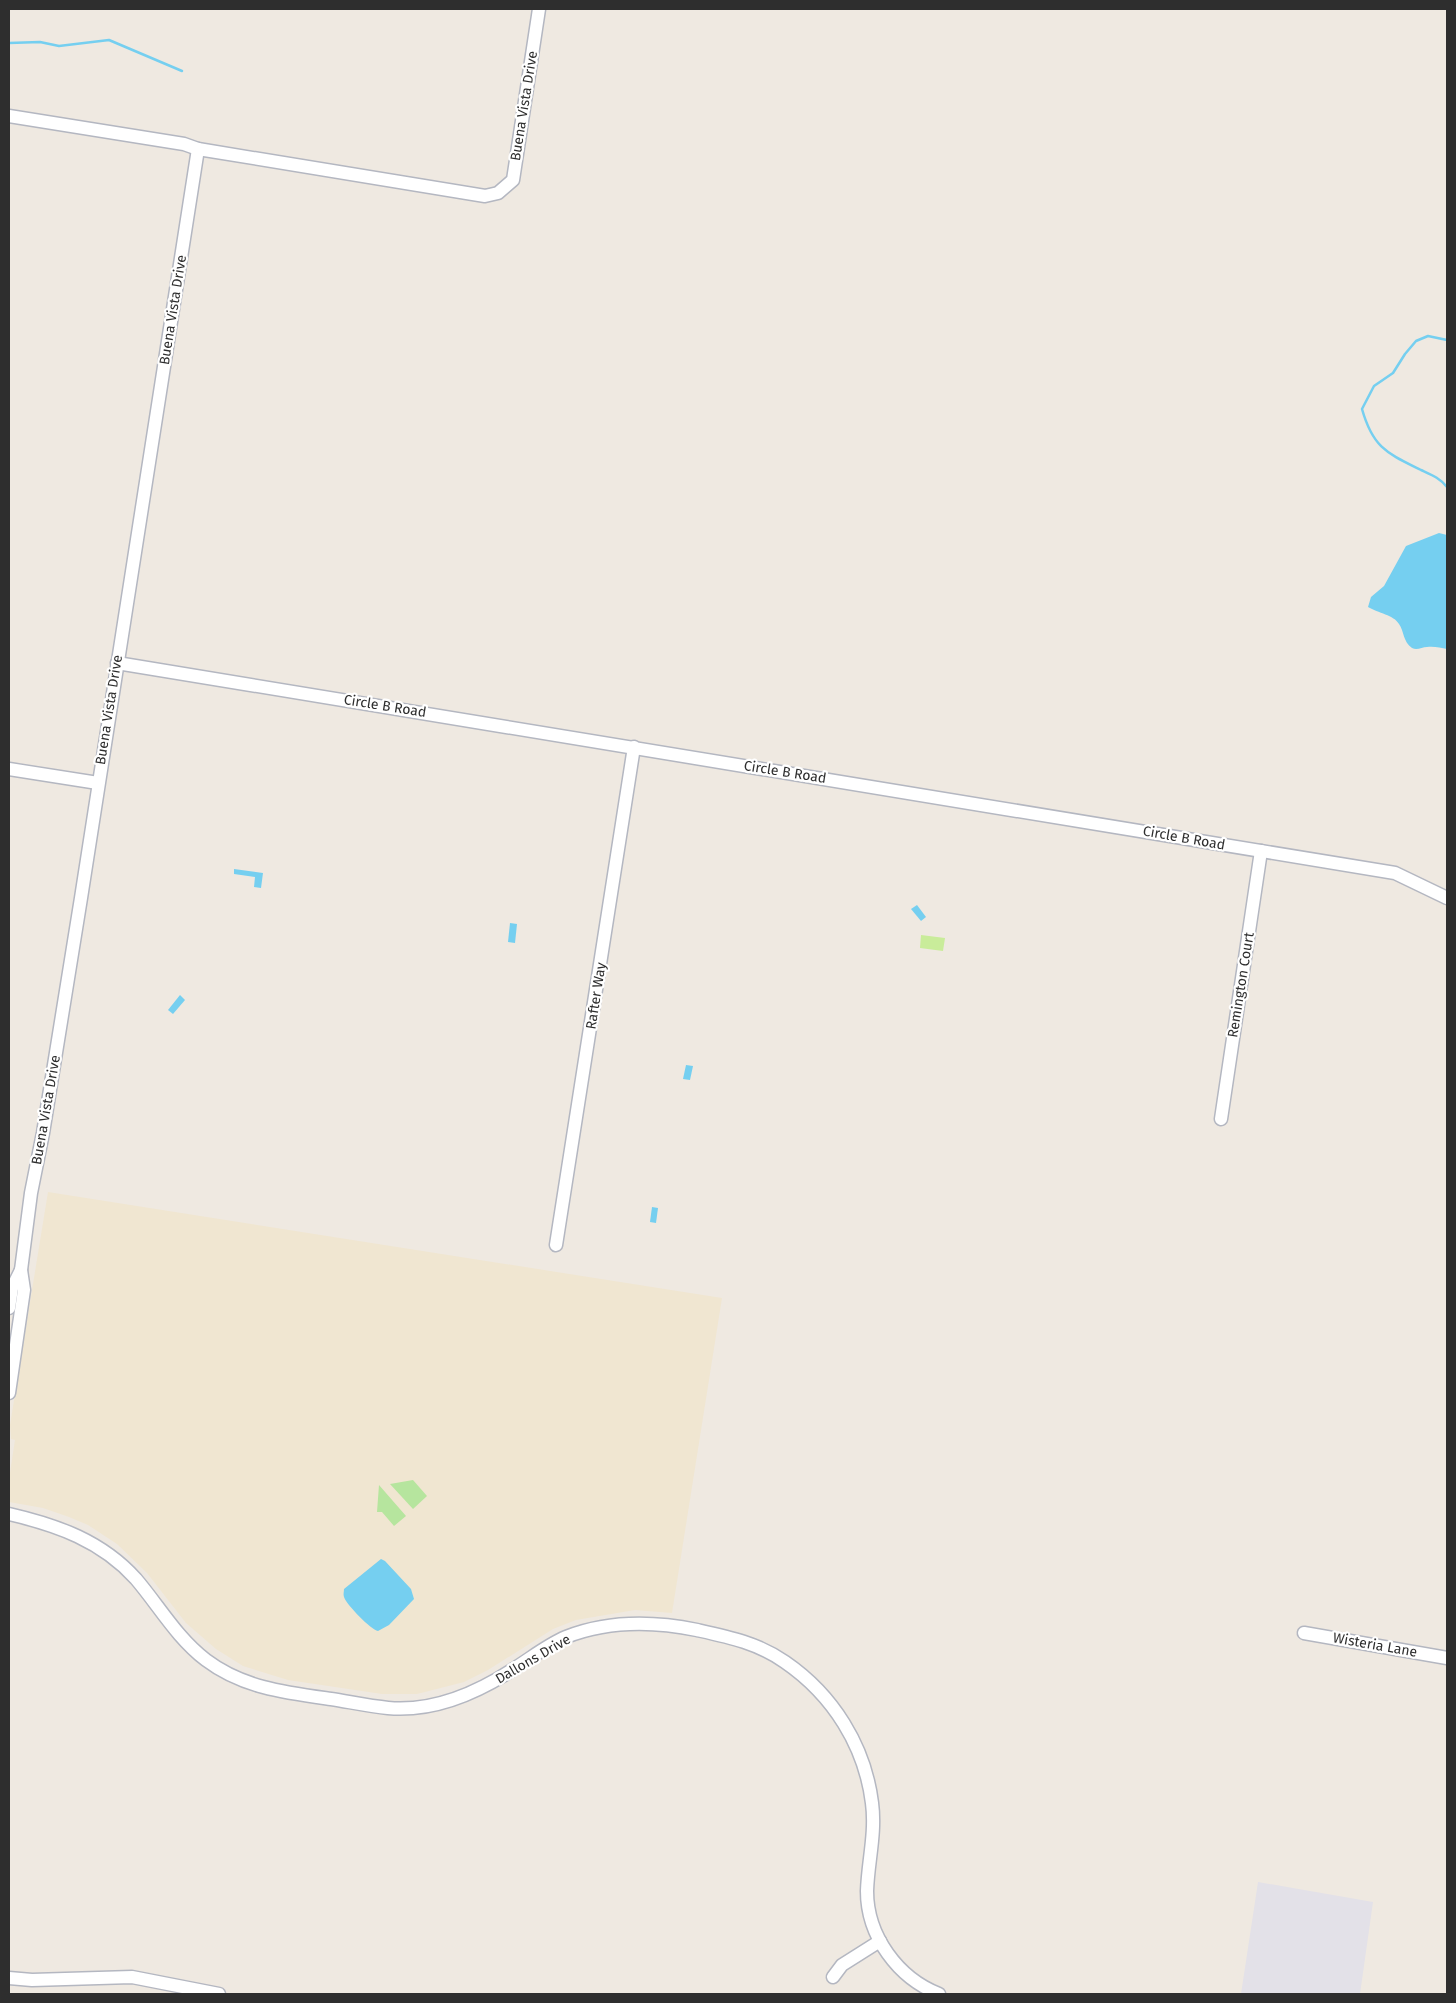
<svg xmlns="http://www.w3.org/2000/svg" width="1456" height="2003" viewBox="0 0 1456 2003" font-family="'Fira Sans',sans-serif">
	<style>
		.industrial { fill: #e3e1e8 }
		.education { fill: #f0e6d1 }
		.green { fill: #b6e59e }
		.pitch { fill: #c9ec9a }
		.water { fill: #75cff0 }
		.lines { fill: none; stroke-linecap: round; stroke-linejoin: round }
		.stream { stroke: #75cff0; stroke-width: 2.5 }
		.minor-casing { stroke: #b4b7c1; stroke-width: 15 }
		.minor { stroke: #fff; stroke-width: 12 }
		.labels { text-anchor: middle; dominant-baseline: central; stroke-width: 4.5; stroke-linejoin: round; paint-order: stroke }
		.street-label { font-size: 14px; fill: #2e2e2e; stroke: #fff }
	</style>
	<rect width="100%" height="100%" fill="#efe9e1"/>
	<!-- industrial -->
	<polygon class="industrial" points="1258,1882 1373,1902 1360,1994 1241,1994"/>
	<!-- education -->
	<polygon class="education" points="48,1192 722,1298 672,1613 635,1610 576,1620 553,1629 488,1670 464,1682 417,1694 382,1694 288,1680 243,1666 216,1649 186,1623 147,1573 117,1544 88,1525 69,1517 43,1508 9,1502 9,1479 15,1440 11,1439 10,1425"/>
	<!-- green -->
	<g class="green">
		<polygon points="413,1480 427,1496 413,1509 390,1484"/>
		<polygon points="379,1485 406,1516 394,1526 382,1512 377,1512"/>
	</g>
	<!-- pitch -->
	<polygon class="pitch" points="921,935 945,938 943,951 920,948"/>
	<!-- water -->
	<g class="water">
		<path d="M 1439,533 L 1447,535 L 1447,649 C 1441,648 1434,646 1427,647 C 1422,647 1417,651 1412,648 C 1403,642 1404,631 1399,624 C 1394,615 1378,613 1368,607 L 1371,597 L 1384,586 L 1406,546 Z"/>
		<polygon points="234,869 263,873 261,888 254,887 255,877 234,874"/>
		<polygon points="917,905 926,917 921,921 911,909"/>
		<polygon points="510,923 517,924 515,943 508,942"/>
		<polygon points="180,995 185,1000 173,1014 168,1010"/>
		<polygon points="686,1065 693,1066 690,1080 683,1079"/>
		<polygon points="652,1207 658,1208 656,1223 650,1222"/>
		<path d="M 381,1559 L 385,1561 L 411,1589 L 414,1599 L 389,1625 L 378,1631 C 371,1630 346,1604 344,1597 C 343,1594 344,1592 344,1589 Z"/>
	</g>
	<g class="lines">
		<!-- stream -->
		<g class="stream">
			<polyline points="9,43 40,42 59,46 109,40 182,71"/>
			<path d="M 1447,340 L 1428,336 L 1416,341 L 1405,354 L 1393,373 L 1374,386 L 1362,409 C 1373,448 1387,453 1421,470 C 1432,475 1440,478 1447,487"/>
		</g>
		<!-- minor casing -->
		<g class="minor-casing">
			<g id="minor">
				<polyline points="9,116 184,144 198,149"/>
				<polyline points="117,663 1395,873 1447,898"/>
				<polyline points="9,769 98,783"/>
				<polyline points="1221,1119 1261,851"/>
				<polyline points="556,1245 634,747"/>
				<polyline points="9,1308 12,1288 21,1270"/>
				<polyline points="9,1393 24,1290 21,1270 31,1193 43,1133 81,898 198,149 485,196 498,193 513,180 539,9"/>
				<path d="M 9,1514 C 57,1525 102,1541 136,1579 C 159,1606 177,1638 206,1660 C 243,1688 287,1693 331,1699 C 350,1702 369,1706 388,1708 C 433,1712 475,1694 512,1670 C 530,1659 547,1645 566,1637 C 609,1620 653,1621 697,1630 C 729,1637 758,1643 785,1662 C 833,1695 865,1746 872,1803 C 876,1833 868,1861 867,1891 C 867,1936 898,1978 939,1994"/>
				<polyline points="1304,1633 1447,1658"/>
				<polyline points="833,1977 842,1965 880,1941"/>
				<polyline points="9,1978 32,1980 132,1977 219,1994"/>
			</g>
		</g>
		<!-- minor -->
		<use href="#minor" class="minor"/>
	</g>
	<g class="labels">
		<!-- street labels -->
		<g class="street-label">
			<text transform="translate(524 106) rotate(-81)">Buena Vista Drive</text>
			<text transform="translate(173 310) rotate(-81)">Buena Vista Drive</text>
			<text transform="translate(385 706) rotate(9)">Circle B Road</text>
			<text transform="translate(109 710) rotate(-81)">Buena Vista Drive</text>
			<text transform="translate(785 772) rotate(9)">Circle B Road</text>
			<text transform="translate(1184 838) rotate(10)">Circle B Road</text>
			<text transform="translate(1241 985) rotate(-81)">Remington Court</text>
			<text transform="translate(596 996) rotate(-81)">Rafter Way</text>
			<text transform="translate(46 1110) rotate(-80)">Buena Vista Drive</text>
			<text transform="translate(1375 1645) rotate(10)">Wisteria Lane</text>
			<text transform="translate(533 1659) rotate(-30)">Dallons Drive</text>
		</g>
	</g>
	<!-- border -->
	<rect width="1456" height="2003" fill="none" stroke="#2e2e2e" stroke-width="20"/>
</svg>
